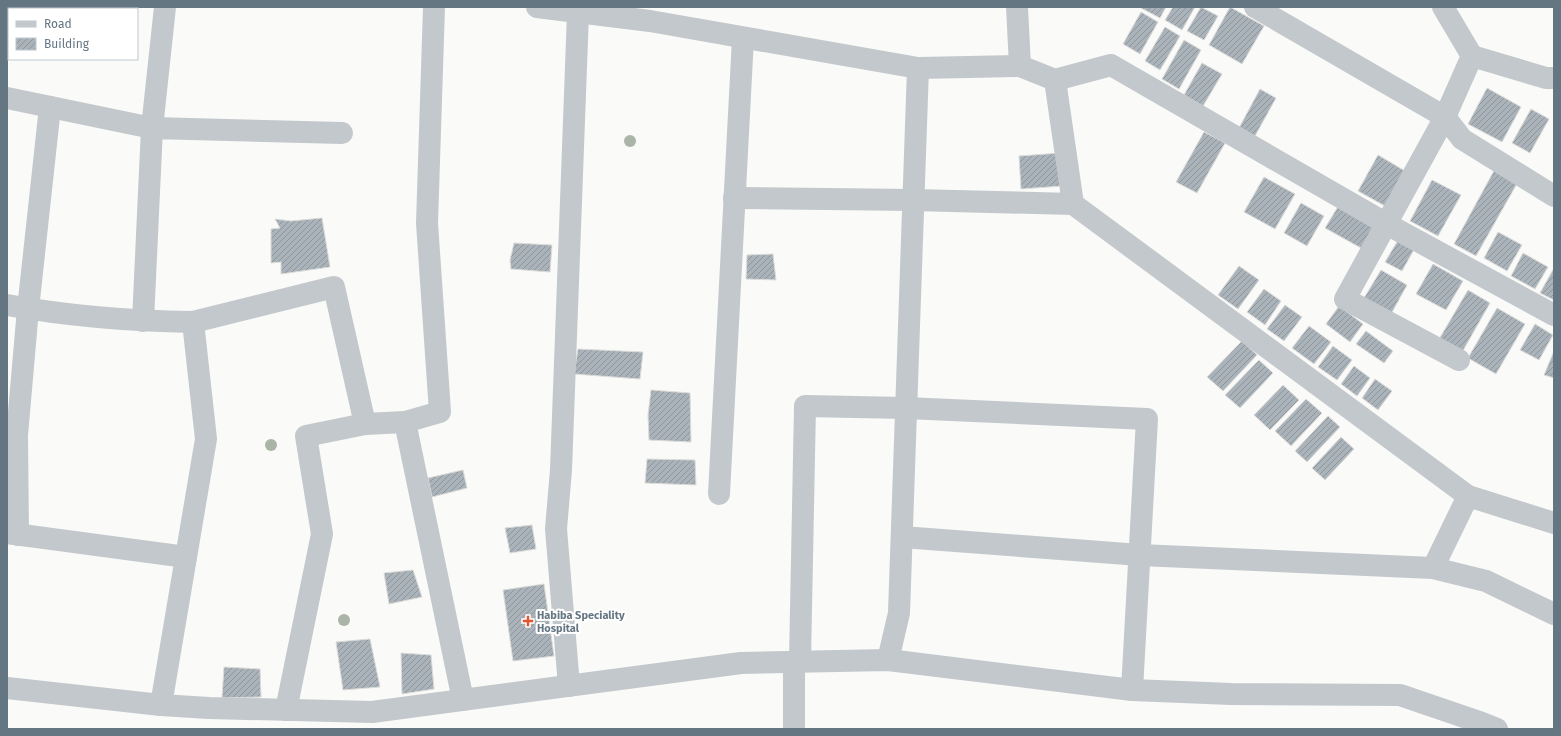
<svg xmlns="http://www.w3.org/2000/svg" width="1561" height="736" viewBox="0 0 1561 736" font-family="'Fira Sans',sans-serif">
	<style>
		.building { fill: url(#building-hatch); stroke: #dcdcda }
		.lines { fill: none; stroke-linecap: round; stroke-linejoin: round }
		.minor { stroke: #c3c8cc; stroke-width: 22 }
		.tree { fill: #aab4a7 }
		.poi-dot { fill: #e4572e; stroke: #fff; stroke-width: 1.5 }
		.labels { text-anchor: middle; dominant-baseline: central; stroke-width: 4; stroke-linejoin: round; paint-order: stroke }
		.poi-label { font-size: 11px; font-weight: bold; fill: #657683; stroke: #fff; text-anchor: start }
	</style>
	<defs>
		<pattern id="building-hatch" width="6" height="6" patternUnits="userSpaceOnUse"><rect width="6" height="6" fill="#aab3b9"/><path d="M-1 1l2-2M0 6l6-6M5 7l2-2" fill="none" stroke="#8e969c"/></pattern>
	</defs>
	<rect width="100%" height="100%" fill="#fafaf8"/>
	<!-- building -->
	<g class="building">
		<polygon points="1142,7 1166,7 1160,18 1141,8"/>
		<polygon points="1173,7 1195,7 1182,30 1165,20"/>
		<polygon points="1201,7 1218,16 1204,40 1187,31"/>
		<polygon points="1230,7 1264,26 1242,64 1209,45"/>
		<polygon points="1141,12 1158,22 1140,54 1123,44"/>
		<polygon points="1165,27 1180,36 1160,70 1145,61"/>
		<polygon points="1184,40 1201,50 1179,89 1162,79"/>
		<polygon points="1202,63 1222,74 1203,106 1184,95"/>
		<polygon points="1487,88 1521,107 1502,142 1468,124"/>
		<polygon points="1260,89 1276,98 1255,136 1239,128"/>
		<polygon points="1531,109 1549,119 1530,153 1512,143"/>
		<polygon points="1204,132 1225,143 1197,193 1176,182"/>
		<polygon points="1060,153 1062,186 1021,189 1019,156"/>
		<polygon points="1378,155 1405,171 1385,206 1358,191"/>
		<polygon points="1496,167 1519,180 1476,256 1454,244"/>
		<polygon points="1264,177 1295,194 1275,229 1244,212"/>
		<polygon points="1432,180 1461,195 1438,236 1410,221"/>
		<polygon points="1301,203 1324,216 1307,246 1284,233"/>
		<polygon points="1339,205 1375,225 1361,248 1325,228"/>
		<polygon points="322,218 330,267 281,274 281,262 271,263 271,229 280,228 275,219 291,221"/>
		<polygon points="1498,232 1522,245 1507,271 1484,258"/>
		<polygon points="1400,237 1416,246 1402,271 1385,262"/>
		<polygon points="514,243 552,245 550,272 511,269 510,260"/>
		<polygon points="1523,253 1548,267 1535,289 1511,276"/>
		<polygon points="773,254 776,280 746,279 747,255"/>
		<polygon points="1433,264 1463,281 1446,310 1416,294"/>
		<polygon points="1239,266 1259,280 1238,309 1218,295"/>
		<polygon points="1554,268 1554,300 1540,293"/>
		<polygon points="1381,270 1407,285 1391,314 1364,298"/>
		<polygon points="1264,289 1281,301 1265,325 1247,312"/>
		<polygon points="1468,290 1490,303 1461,354 1438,341"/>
		<polygon points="1285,305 1302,317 1284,341 1267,329"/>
		<polygon points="1339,306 1363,324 1350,342 1326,324"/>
		<polygon points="1497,308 1525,324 1496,374 1468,358"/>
		<polygon points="1535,324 1553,335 1539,360 1520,350"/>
		<polygon points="1309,326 1331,342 1314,364 1292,348"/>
		<polygon points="1366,331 1393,351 1384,363 1356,344"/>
		<polygon points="1242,341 1257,355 1223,391 1207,377"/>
		<polygon points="1333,346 1352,360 1337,380 1318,367"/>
		<polygon points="578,349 643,352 640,379 574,374"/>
		<polygon points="1554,351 1554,378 1544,375"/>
		<polygon points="1259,360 1273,373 1240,408 1225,395"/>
		<polygon points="1354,366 1370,378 1357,396 1341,384"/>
		<polygon points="1375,379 1392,391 1378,410 1362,398"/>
		<polygon points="1283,385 1299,400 1270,430 1254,415"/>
		<polygon points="651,390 690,393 691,442 649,440 648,415"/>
		<polygon points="1306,399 1322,413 1291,446 1275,431"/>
		<polygon points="1328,416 1340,427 1307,462 1295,451"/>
		<polygon points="1341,437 1354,449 1325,480 1312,468"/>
		<polygon points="647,459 695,460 696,485 645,483"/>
		<polygon points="463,470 467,488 432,497 428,478"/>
		<polygon points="532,525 536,549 510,553 505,528"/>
		<polygon points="413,570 422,597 389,604 384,573"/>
		<polygon points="544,584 554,656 513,661 503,590"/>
		<polygon points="370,639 380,687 343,690 336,642"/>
		<polygon points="401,653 431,655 434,689 402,694"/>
		<polygon points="224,667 260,669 261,697 222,698"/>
	</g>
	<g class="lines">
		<!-- minor -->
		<g class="minor">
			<polyline points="434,7 427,223 440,412 405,422 463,700"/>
			<polyline points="537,7 650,21 918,68 899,613 888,660"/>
			<polyline points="1017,7 1020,66 1055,80 1073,204 1468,496 1433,568"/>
			<polyline points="1255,7 1445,117 1462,139 1554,196"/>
			<polyline points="1443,7 1472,56"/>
			<polyline points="918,68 1020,66"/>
			<polyline points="1055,80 1111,65 1394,228 1554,315"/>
			<polyline points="7,98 152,128 165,7"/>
			<polyline points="734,198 913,200 1073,204"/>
			<path d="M 7,305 C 68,316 131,321 193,322"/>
			<polyline points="143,321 152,128 342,133"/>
			<polyline points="1459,360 1345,299 1445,117 1472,56 1546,78 1554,78"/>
			<polyline points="719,494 743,38"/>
			<polyline points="1468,496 1554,523"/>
			<polyline points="7,533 186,557"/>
			<polyline points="18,535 17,435 28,309 50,107"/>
			<polyline points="902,537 1140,555 1433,568 1486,581 1554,614"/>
			<polyline points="800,661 805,406 906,408 1147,419 1132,690"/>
			<polyline points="569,686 556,529 561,470 578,13"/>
			<polyline points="7,688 161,705 209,708 372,712 741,663 888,660 1132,690 1231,694 1400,695 1482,723 1497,729"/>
			<polyline points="161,705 206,439 193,322 334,287 365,424 405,422"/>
			<polyline points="286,710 322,534 306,436 365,424"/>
			<polyline points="794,729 794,662"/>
		</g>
	</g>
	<!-- trees -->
	<g class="tree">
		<circle cx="630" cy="141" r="6"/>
		<circle cx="271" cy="445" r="6"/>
		<circle cx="344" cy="620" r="6"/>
	</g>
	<!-- markers -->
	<path class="poi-dot" d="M526 615h4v4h4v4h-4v4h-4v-4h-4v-4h4z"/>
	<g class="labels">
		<!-- poi labels -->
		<g class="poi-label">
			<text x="537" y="615">Habiba Speciality<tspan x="537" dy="13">Hospital</tspan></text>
		</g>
	</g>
	<!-- border -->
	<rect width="1561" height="736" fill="none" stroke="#657683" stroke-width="16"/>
	<!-- legend -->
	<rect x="8" y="8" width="130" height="52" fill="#ffffff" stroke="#c1c8cd"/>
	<rect x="16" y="21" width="20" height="6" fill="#c3c8cc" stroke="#c1c8cd"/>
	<text x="44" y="28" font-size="12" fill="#657683">Road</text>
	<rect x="16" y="38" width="20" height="12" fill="url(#building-hatch)" stroke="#c1c8cd"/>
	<text x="44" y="48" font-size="12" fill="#657683">Building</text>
</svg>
